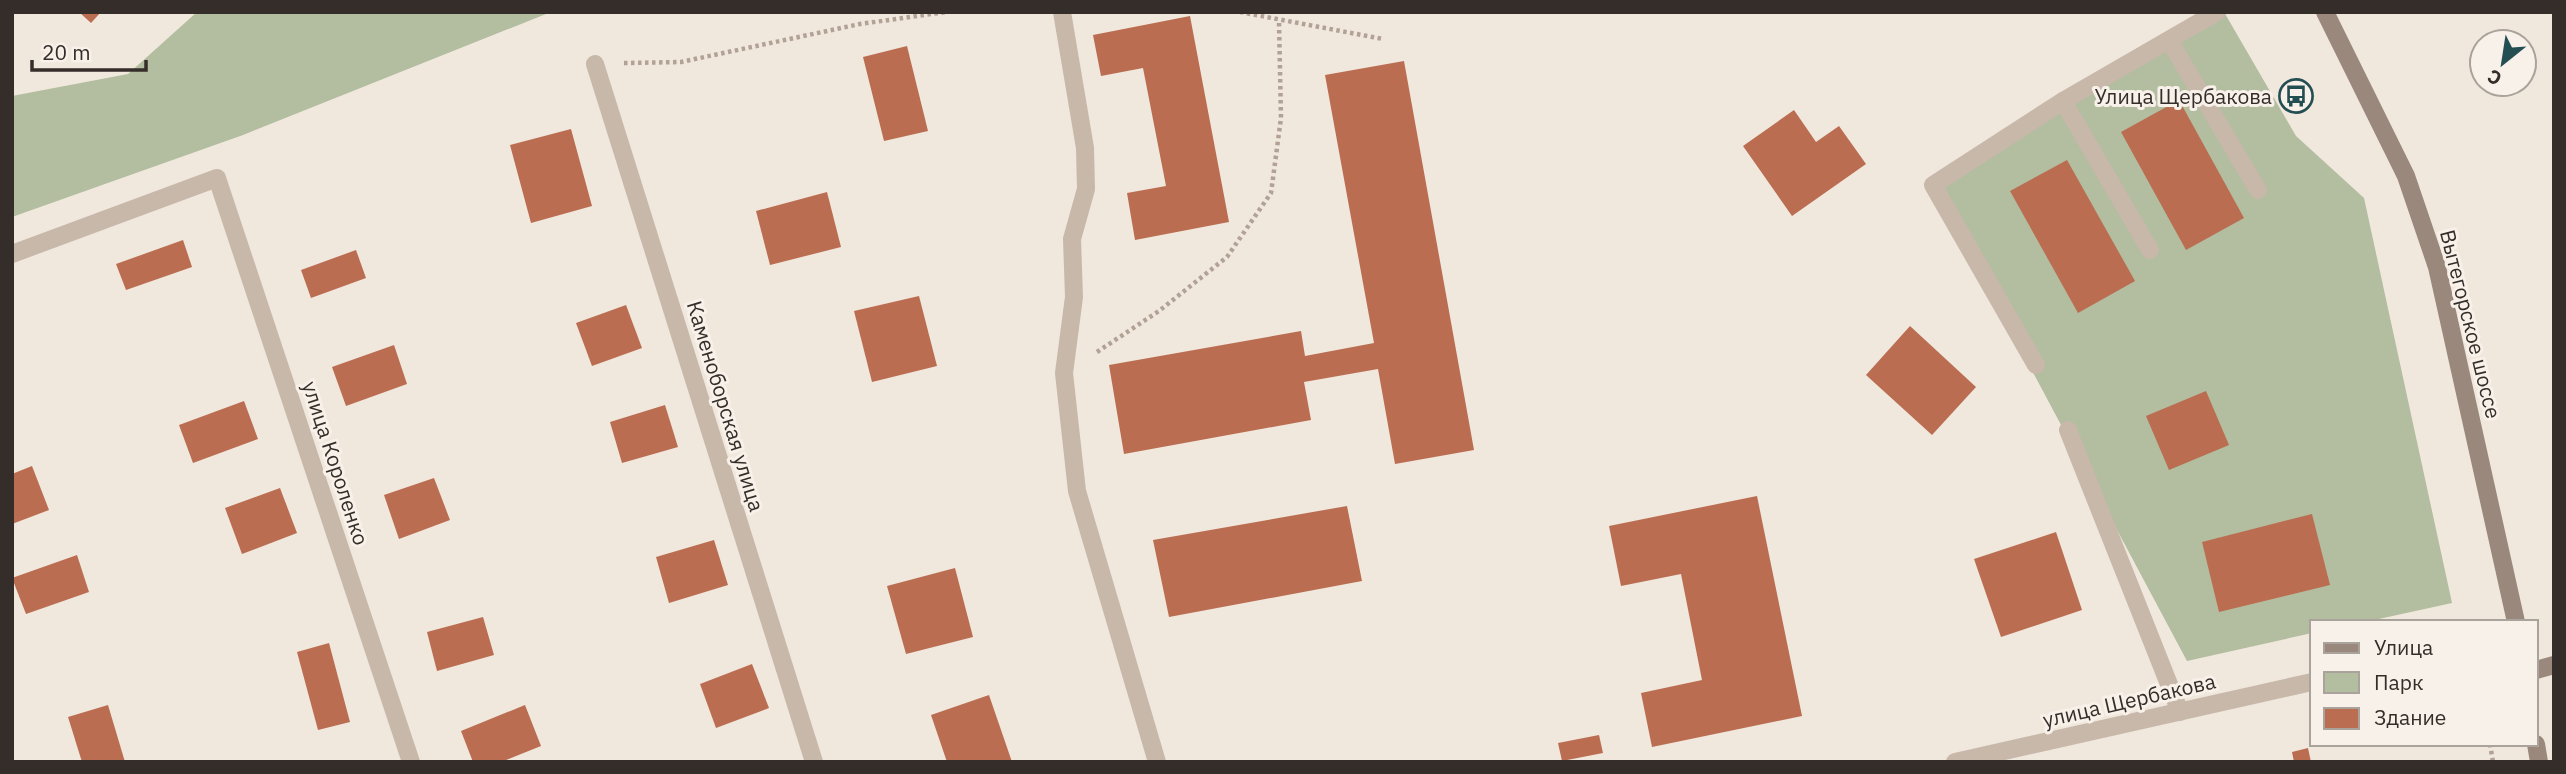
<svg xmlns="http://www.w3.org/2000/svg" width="2566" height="774" viewBox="0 0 2566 774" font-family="'IBM Plex Sans',sans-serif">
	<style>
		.green { fill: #b3bd9f }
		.building { fill: #ba6d51 }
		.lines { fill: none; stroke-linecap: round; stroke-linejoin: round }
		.path { stroke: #b2a295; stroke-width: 4.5; stroke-dasharray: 3.5 3.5; stroke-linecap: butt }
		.lane { stroke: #c7b8aa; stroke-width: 18 }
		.street { stroke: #c7b8aa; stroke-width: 18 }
		.secondary { stroke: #9a887c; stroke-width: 18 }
		.labels { text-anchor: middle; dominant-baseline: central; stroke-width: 6; stroke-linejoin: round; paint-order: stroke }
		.poi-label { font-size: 21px; fill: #352d29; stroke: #f8f1e9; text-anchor: end }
		.street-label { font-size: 21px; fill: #352d29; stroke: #f8f1e9 }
	</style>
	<rect width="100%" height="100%" fill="#f0e7dd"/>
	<!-- green -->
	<g class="green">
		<polygon points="197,12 551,12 243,135 12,217 12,96 128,74"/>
		<polygon points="2224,12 2296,136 2364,198 2452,603 2365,622 2312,622 2312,633 2187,661 1933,185"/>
	</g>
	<!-- building -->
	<g class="building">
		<polygon points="79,12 101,12 91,23"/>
		<polygon points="1190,16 1229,222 1135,240 1127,193 1166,186 1143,68 1101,76 1093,35"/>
		<polygon points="907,46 928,131 884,141 863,57"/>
		<polygon points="1404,61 1474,450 1395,464 1378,369 1304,382 1311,420 1124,454 1109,365 1301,331 1305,356 1374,343 1325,75"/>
		<polygon points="2179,100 2244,218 2186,250 2121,132"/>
		<polygon points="1794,110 1816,142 1839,126 1866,164 1792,216 1743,146"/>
		<polygon points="571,129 592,206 531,223 510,145"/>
		<polygon points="2067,160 2135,281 2078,313 2010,191"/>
		<polygon points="827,192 841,247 770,265 756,211"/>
		<polygon points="183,240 192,267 126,290 116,264"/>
		<polygon points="356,250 366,278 311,298 301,270"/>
		<polygon points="919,296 937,366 872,382 854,311"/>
		<polygon points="626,305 642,348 592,366 576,323"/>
		<polygon points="1910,326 1976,387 1932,435 1866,375"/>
		<polygon points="394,345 407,384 346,406 332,367"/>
		<polygon points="2206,391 2229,445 2169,470 2146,416"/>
		<polygon points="244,401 258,439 193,463 179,425"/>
		<polygon points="665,405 678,447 622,463 610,422"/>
		<polygon points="32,466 49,510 12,524 12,474"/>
		<polygon points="434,478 450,520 399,539 384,495"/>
		<polygon points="280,488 297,533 242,554 225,508"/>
		<polygon points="1757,496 1802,716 1652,747 1641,693 1702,680 1681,574 1621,586 1609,526"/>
		<polygon points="1347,506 1362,581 1169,617 1153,540"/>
		<polygon points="2312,514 2330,585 2219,612 2202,542"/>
		<polygon points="2056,532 2082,610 2001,637 1974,559"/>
		<polygon points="714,540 728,585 669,603 656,557"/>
		<polygon points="77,555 89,592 26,614 12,578"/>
		<polygon points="955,568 973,637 906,654 887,586"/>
		<polygon points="483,617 494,655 437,671 427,632"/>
		<polygon points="329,643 350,722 318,730 297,652"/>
		<polygon points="752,664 769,708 716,728 700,684"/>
		<polygon points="989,695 1012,762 947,762 931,715"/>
		<polygon points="108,705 125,762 82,762 68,717"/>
		<polygon points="525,705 541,746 501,762 473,762 461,731"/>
		<polygon points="1599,735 1603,753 1562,761 1558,743"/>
		<polygon points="2308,748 2311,762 2294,762 2292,752"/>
	</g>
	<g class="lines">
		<!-- path -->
		<g class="path">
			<polyline points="1240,12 1383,39"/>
			<polyline points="624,63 681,62 860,24 946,12"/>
			<polyline points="1097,352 1159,311 1227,257 1271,193 1281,118 1279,22"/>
			<polyline points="2490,744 2493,762"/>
		</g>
		<!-- lane -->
		<g class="lane">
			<polyline points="1062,12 1085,148 1086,189 1072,239 1074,297 1064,373 1077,491 1157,762"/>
			<polyline points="2169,40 2258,190"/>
			<polyline points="2063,101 2150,250"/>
			<polyline points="2036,365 1933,185 2063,101 2217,12"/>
		</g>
		<!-- street -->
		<g class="street">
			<polyline points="595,64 814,762"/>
			<polyline points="12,254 217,178 411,762"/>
			<polyline points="2068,430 2180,712"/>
			<polyline points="1955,762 2312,682"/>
		</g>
		<!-- secondary -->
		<g class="secondary">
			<polyline points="2325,12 2406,176 2437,267 2516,622"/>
			<polyline points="2536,670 2554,665"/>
			<polyline points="2536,744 2539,762"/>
		</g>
	</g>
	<!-- icons -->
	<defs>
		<g id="bus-ring" transform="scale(1.75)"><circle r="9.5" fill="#f8f1e9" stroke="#234e52" stroke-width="1.5"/><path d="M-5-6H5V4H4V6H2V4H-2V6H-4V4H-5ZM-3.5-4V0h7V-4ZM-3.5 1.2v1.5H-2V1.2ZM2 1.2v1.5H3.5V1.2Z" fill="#234e52"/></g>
	</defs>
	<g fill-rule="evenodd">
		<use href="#bus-ring" x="2296" y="96"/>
	</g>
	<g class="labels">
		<!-- poi labels -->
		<g class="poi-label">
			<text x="2272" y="96">Улица Щербакова</text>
		</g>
		<!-- street labels -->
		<g class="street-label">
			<text transform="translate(2471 324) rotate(76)">Вытегорское шоссе</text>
			<text transform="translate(726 406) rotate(73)">Каменоборская улица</text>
			<text transform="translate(336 463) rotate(72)">улица Короленко</text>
			<text transform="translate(2129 700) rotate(-13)">улица Щербакова</text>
		</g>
	</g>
	<!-- border -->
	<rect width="2566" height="774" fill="none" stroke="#352d29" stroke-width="28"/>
	<!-- legend -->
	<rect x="2310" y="620" width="228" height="126" fill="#f8f1e9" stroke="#aaa39c" stroke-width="2"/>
	<rect x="2324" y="643" width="35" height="10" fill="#9a887c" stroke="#aaa39c" stroke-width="2"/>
	<text x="2374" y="655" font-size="21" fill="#352d29">Улица</text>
	<rect x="2324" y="672" width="35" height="21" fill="#b3bd9f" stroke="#aaa39c" stroke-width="2"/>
	<text x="2374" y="690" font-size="21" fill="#352d29">Парк</text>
	<rect x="2324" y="708" width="35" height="21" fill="#ba6d51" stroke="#aaa39c" stroke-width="2"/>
	<text x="2374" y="725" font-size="21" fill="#352d29">Здание</text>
	<!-- north arrow -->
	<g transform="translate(2503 63) rotate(210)"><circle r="33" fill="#f8f1e9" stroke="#aaa39c" stroke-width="2"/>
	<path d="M0-5L12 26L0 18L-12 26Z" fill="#234e52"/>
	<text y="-10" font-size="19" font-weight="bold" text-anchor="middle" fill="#352d29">С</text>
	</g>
	<!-- scale -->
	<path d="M32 60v10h114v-10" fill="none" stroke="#352d29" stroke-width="3.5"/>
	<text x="42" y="60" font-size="21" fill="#352d29" stroke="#f8f1e9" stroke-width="5" paint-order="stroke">20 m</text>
</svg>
